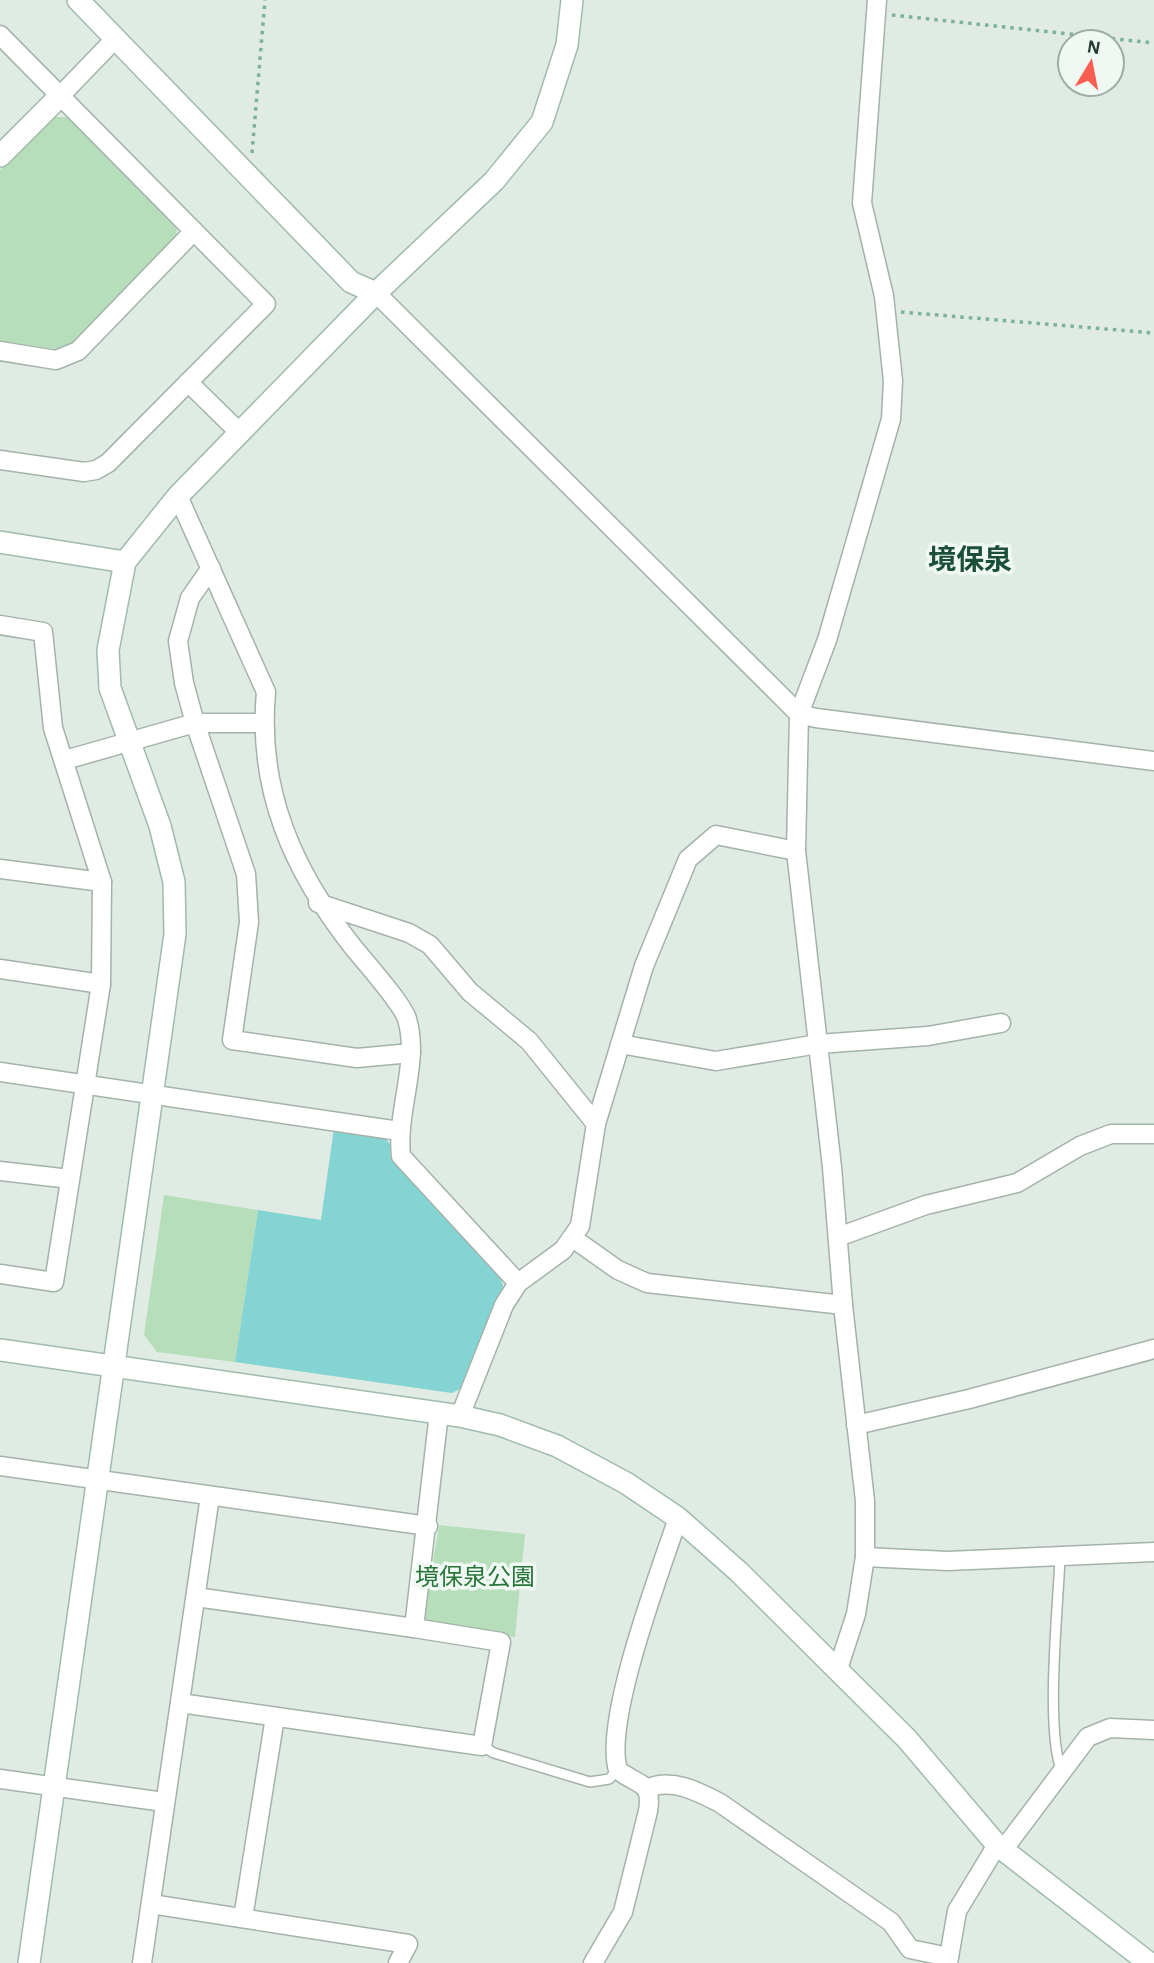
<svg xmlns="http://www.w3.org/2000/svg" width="1154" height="1963" viewBox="0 0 1154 1963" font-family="'Alegreya Sans','Noto Sans JP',sans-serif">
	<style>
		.green { fill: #b7debb }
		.water { fill: #84d4d3 }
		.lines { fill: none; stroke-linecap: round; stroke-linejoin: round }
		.lane-casing { stroke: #a3b3aa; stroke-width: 12 }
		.street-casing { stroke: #a3b3aa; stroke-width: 21 }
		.secondary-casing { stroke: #a0bbad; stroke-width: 24 }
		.path { stroke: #7eb199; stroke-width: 3.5; stroke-dasharray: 3.5 5; stroke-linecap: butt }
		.lane { stroke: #fff; stroke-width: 9 }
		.street { stroke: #fff; stroke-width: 18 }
		.secondary { stroke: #fff; stroke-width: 21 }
		.labels { text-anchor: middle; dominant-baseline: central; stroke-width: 7; stroke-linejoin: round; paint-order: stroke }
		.park-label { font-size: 24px; fill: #287539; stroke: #f0f8f3 }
		.quarter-label { font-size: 28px; font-weight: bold; fill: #1b4f3a; stroke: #f0f8f3 }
	</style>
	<rect width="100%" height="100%" fill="#e0ebe4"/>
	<!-- green -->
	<g class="green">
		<polygon points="54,117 72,117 177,227 176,239 68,346 56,349 0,341 0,170"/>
		<polygon points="164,1195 258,1210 235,1362 157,1352 144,1335"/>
		<polygon points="439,1525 525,1534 515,1637 431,1625 424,1616"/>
	</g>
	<!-- water -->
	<polygon class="water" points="334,1128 383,1136 391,1145 390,1157 499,1275 504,1288 494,1303 464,1387 452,1393 235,1362 258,1210 321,1220"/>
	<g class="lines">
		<!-- lane casing -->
		<g class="lane-casing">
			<g id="lane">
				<path d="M 1060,1558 C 1058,1608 1045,1731 1062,1772"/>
				<polyline points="482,1746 494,1753 590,1782 609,1779 618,1770"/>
			</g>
		</g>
		<!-- street casing -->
		<g class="street-casing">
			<g id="street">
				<polyline points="0,35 266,304 108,463 96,470 84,472 0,460"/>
				<polyline points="61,95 116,38"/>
				<polyline points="376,293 799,714 816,718 1154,761"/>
				<polyline points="0,351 56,360 78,351 194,231"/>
				<polyline points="188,382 240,433"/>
				<path d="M 178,496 L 266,692 C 257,790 293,871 353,947 C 365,962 402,1003 407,1019 C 420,1062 396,1110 401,1156 L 518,1283"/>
				<polyline points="211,568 190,598 178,641 184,683 195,723 246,874 249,922 232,1040 357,1058 411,1053"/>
				<polyline points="0,625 43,632 53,728 102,882 101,984 54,1282 0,1274"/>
				<polyline points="65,760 195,723 263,723"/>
				<polyline points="0,869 102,882"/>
				<polyline points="318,903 409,933 430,945 470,992 529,1041 596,1124"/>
				<polyline points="0,969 101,984"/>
				<polyline points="620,1044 716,1061 818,1044 928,1036 1001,1023"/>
				<polyline points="0,1072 399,1131"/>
				<polyline points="0,1171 70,1179"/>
				<polyline points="838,1237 926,1205 1017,1183 1080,1146 1111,1134 1154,1134"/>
				<polyline points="574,1239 618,1270 647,1283 843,1305"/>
				<polyline points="460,1416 504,1305 518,1283 563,1250 580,1226 596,1124 644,966 688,859 716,835 796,851"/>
				<polyline points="856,1425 969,1399 1154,1349"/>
				<polyline points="0,1466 428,1526"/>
				<polyline points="865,1557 947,1561 1154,1552"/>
				<polyline points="196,1597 414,1628"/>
				<polyline points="838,1669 856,1614 865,1557 865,1501 843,1305 832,1167 796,851 799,714 827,640 891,419 893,381 884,296 862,203 877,0"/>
				<polyline points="180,1703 482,1746 501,1642 414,1628 439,1413"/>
				<polyline points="0,1779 164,1802"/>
				<path d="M 647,1789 C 671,1777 699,1792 720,1803 L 891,1922 L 910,1949 L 949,1957"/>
				<polyline points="1003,1850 1088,1737 1110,1728 1154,1730"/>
				<polyline points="151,1904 408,1944 398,1963"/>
				<polyline points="243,1918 275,1717"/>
				<polyline points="142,1963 210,1496"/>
				<path d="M 593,1963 L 623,1912 L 648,1811 C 653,1781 638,1786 618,1770 C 603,1721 660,1572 678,1518"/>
				<polyline points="948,1963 957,1911 997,1845"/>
			</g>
		</g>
		<!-- secondary casing -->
		<g class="secondary-casing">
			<g id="secondary">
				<polyline points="78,0 351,282 376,293"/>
				<polyline points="0,156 61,95"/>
				<polyline points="0,542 125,562"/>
				<polyline points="0,1350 460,1416 500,1425 557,1446 626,1483 678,1518 739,1572 907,1739 997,1845 1149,1963"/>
				<polyline points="29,1963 175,934 174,882 160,826 110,688 108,650 125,562 178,496 376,293 494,181 542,122 567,45 572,0"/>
			</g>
		</g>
		<!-- path -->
		<g class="path">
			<polyline points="892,15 1154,43"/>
			<polyline points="252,153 265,0"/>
			<polyline points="901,312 1154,333"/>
		</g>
		<!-- lane -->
		<use href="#lane" class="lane"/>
		<!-- street -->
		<use href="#street" class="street"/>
		<!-- secondary -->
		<use href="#secondary" class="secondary"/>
	</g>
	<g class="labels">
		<!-- park labels -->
		<g class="park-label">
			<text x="475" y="1578">境保泉公園</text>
		</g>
		<!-- quarter labels -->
		<g class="quarter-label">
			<text x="970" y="561">境保泉</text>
		</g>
	</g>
	<!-- north arrow -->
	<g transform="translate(1091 63) rotate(10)"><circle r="33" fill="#f0f8f3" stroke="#9dada5" stroke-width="2"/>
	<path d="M0-5L12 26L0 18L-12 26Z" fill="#f85e51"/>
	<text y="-10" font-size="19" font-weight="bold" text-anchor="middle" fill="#203c30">N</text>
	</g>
</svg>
